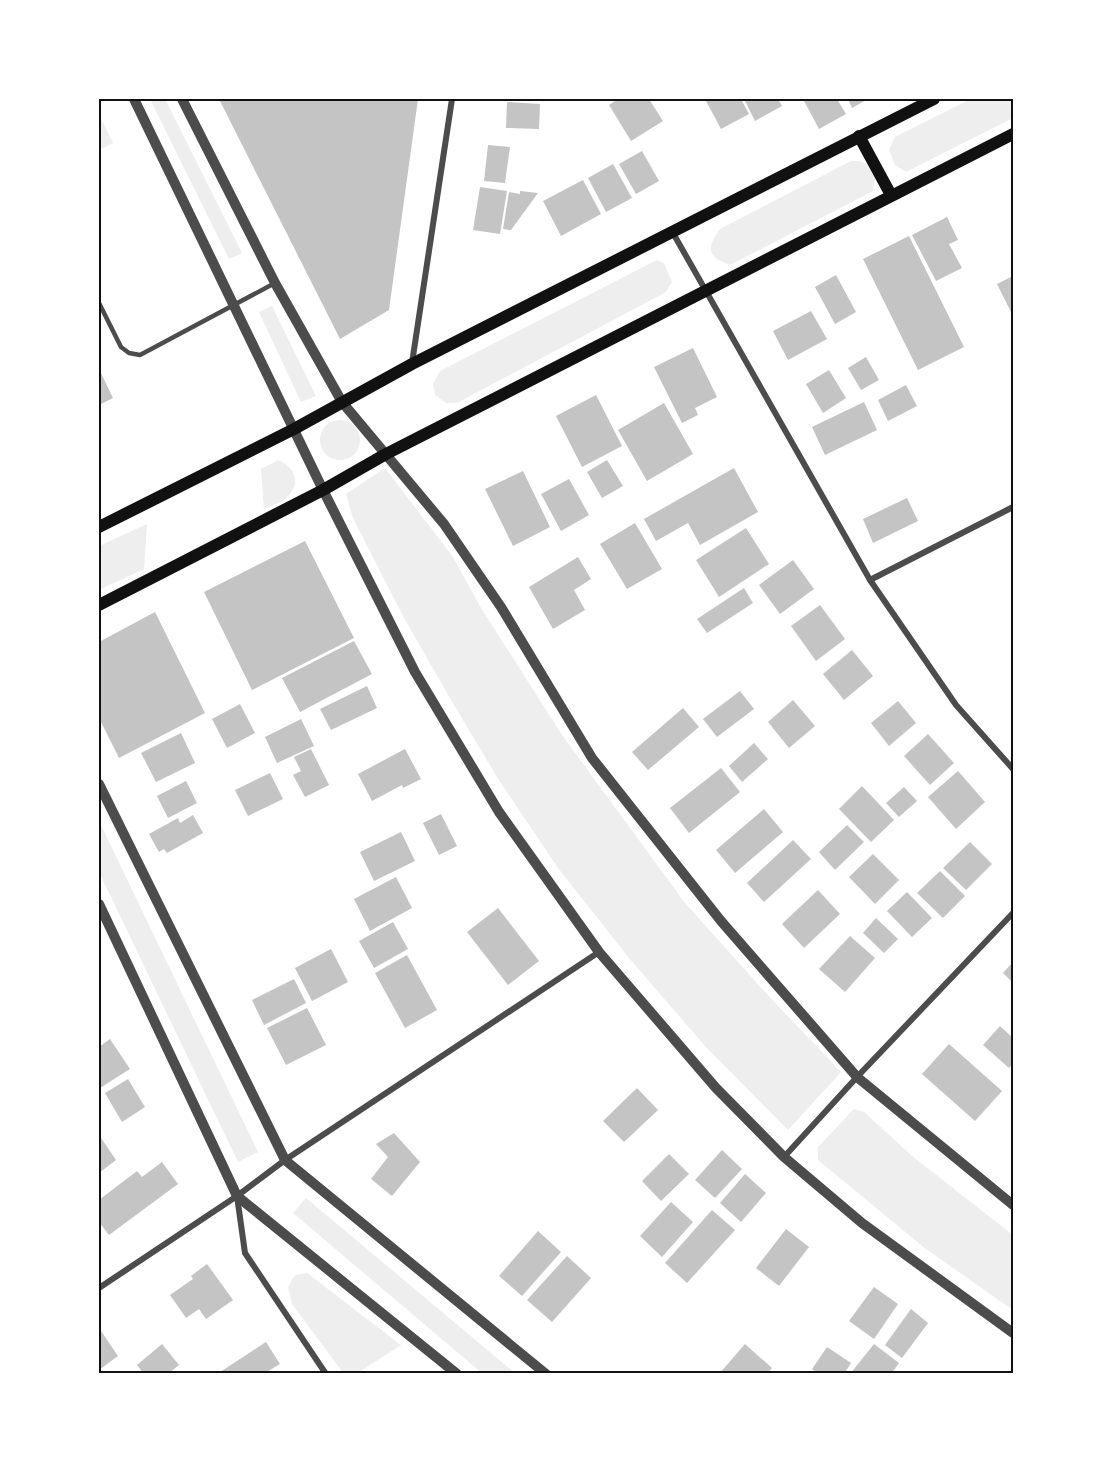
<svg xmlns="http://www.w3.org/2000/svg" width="1112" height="1473" viewBox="0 0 1112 1473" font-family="Cabin,sans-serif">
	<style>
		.green { fill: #eee }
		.building { fill: #c4c4c4 }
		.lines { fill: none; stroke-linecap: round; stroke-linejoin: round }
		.service { stroke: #4c4c4c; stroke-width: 4.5 }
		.minor { stroke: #4c4c4c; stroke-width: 6 }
		.tertiary { stroke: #4c4c4c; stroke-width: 10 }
		.secondary { stroke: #111; stroke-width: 12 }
		.neatline { fill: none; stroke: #111; stroke-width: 2 }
	</style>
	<rect width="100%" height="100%" fill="#fff"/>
	<!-- green -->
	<g class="green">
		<polygon points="150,99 165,99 242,253 229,259"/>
		<polygon points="971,99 1013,99 1013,118 906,172 895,165 889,150 895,137"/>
		<polygon points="99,115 113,143 99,150"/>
		<path d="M 851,161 L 859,161 L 867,164 L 875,179 L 873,191 L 730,265 C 706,256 707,248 720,229 Z"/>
		<polygon points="657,260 664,263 672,282 666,292 457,403 446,403 435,395 433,384 440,371"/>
		<polygon points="272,306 316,396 301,402 259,312"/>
		<circle cx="340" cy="440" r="20"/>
		<path d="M 278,460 C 296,468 302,484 286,498 C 280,503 271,506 264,509 L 261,469 Z"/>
		<polygon points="385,468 453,557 481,608 562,735 685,903 764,991 841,1072 788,1130 705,1046 629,958 558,868 497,777 454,705 404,618 353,518 346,494"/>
		<polygon points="147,524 144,569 99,590 99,546"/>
		<polygon points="99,821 258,1152 238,1162 99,872"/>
		<polygon points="854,1109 864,1112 912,1156 1013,1235 1013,1310 926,1249 818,1160 818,1147"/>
		<polygon points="306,1198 516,1374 483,1374 293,1213"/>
		<polygon points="307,1273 401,1345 356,1374 344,1374 292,1304 288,1287 295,1275"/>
	</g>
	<!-- building -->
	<g class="building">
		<polygon points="219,99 418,99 389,310 340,339"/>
		<polygon points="618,99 649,99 663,121 631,141 609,105"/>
		<polygon points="705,99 741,99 749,114 721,129"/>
		<polygon points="744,99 778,99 782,106 755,121"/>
		<polygon points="803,99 837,99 846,114 819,129"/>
		<polygon points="848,99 868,99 852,108"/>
		<polygon points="507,102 540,104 539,129 506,128"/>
		<polygon points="488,145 510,147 505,183 484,181"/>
		<polygon points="642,151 659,181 636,194 619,164"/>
		<polygon points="613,164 632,198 606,212 588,178"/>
		<polygon points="583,180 601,214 561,236 543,201"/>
		<polygon points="480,187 507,191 500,234 473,230"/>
		<polygon points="520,191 538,193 511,230 503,229 509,192 520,194"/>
		<polygon points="947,217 958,240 949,244 962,268 936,281 912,235"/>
		<polygon points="909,236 964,347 918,370 863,259"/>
		<polygon points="836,275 856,312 835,324 815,287"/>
		<polygon points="1013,276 1013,316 997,284"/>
		<polygon points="811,311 827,339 788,360 773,331"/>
		<polygon points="693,348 717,397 695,408 698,415 682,423 654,367"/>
		<polygon points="866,357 879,380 861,390 848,368"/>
		<polygon points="99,369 113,398 99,405"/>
		<polygon points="829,370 846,398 823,413 806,384"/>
		<polygon points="906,385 917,406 888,421 878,400"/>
		<polygon points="596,395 622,446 582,467 556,416"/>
		<polygon points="864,402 877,430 825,455 812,427"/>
		<polygon points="664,403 693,454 647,481 618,430"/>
		<polygon points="607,460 623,486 602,498 587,472"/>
		<polygon points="734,468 758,512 700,545 688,523 656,541 644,519"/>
		<polygon points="523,471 550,527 513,546 485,489"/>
		<polygon points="569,479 589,515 561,531 541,494"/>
		<polygon points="907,498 918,521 873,543 863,519"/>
		<polygon points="635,523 662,569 627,589 600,544"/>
		<polygon points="746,528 769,564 719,597 696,560"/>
		<polygon points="305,541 354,638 252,690 204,592"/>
		<polygon points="578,557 591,579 574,590 585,610 553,629 529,587"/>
		<polygon points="793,560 814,589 780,614 759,585"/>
		<polygon points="744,588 753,603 707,633 697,619"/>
		<polygon points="820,605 845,639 816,661 791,626"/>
		<polygon points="155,612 205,713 119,758 99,718 99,642"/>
		<polygon points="354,641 372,674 300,712 282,678"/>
		<polygon points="852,650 873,676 844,700 823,674"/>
		<polygon points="367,686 377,708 331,730 320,709"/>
		<polygon points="740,691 754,709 717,737 703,719"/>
		<polygon points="793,700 815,726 789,748 768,722"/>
		<polygon points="898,701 916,723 889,746 871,723"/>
		<polygon points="240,704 255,733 227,748 212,719"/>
		<polygon points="683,708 699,727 648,770 632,752"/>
		<polygon points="301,719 314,746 277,763 265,737"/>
		<polygon points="181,733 195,763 156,782 141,753"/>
		<polygon points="928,734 954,763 930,785 904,756"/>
		<polygon points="754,743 768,759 742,782 729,766"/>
		<polygon points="311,749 329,785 305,797 293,775 301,771 294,757"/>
		<polygon points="405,749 421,779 403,788 402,785 372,801 358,774"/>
		<polygon points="721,768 740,792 689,833 670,808"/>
		<polygon points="958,771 985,802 956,829 928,797"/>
		<polygon points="270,773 283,799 248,816 235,790"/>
		<polygon points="186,781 197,803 168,818 157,796"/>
		<polygon points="862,786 894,820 871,842 839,809"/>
		<polygon points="904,787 917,801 899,817 886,803"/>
		<polygon points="764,809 783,832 735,873 716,850"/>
		<polygon points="441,814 457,846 439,855 423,823"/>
		<polygon points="193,815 203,833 167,853 164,849 159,852 149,834 178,818 180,823"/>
		<polygon points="847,825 864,842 835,870 819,852"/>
		<polygon points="401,832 415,861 374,881 360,852"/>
		<polygon points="793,840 811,859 764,902 747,883"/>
		<polygon points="970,842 992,864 966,890 943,868"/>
		<polygon points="873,854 899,880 875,904 849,877"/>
		<polygon points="940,871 965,896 943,918 917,893"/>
		<polygon points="396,877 412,908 370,931 354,899"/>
		<polygon points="818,890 840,914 804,948 782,924"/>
		<polygon points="907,892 932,918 912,937 887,911"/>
		<polygon points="498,908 539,961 508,985 467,932"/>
		<polygon points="876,918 898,939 884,953 863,933"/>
		<polygon points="393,922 408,949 374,968 359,941"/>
		<polygon points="850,936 875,958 845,992 819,969"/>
		<polygon points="331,949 348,982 312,1001 295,968"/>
		<polygon points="407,955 437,1010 405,1028 375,973"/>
		<polygon points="1013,962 1013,983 1003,973"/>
		<polygon points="294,979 306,1003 264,1025 252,1000"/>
		<polygon points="307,1008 326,1045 286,1065 267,1028"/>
		<polygon points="1000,1026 1013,1038 1013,1063 1009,1068 983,1045"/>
		<polygon points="110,1039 130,1069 100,1088 99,1047"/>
		<polygon points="949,1044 1002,1091 975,1121 922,1074"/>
		<polygon points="128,1079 145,1107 122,1122 105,1093"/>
		<polygon points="637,1088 658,1110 624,1142 603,1121"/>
		<polygon points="394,1133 420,1162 392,1196 371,1179 388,1157 376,1144"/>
		<polygon points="99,1135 116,1160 99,1173"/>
		<polygon points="722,1150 742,1169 715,1198 695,1180"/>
		<polygon points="669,1154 689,1174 661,1201 642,1181"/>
		<polygon points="162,1162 178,1184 109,1235 99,1222 99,1200 137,1171 142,1177"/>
		<polygon points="745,1174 766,1193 741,1222 720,1203"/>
		<polygon points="671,1202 693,1222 662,1257 640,1236"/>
		<polygon points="712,1210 735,1230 687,1283 665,1263"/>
		<polygon points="786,1229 809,1247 779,1286 756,1268"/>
		<polygon points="538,1231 561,1252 522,1296 499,1276"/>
		<polygon points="567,1256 591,1278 552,1322 527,1300"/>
		<polygon points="207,1264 233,1300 206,1319 199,1309 186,1318 170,1295 193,1279 191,1276"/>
		<polygon points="874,1287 898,1304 874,1339 849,1321"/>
		<polygon points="911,1309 928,1323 902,1358 885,1345"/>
		<polygon points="101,1331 118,1356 99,1370 99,1333"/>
		<polygon points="266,1342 280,1364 263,1374 217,1374"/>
		<polygon points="162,1344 179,1365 168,1374 144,1374 137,1365"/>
		<polygon points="745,1344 772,1368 767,1374 719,1374"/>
		<polygon points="874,1344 899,1363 891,1374 850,1374"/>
		<polygon points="827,1347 851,1363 844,1374 819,1374 812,1369"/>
	</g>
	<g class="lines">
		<!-- service -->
		<polyline class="service" points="99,303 121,347 129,353 140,355 275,283"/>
		<!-- minor -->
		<g class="minor">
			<polyline points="673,233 870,580 956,705 1013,769"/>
			<polyline points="412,363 452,99"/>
			<polyline points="870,580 1013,507"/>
			<polyline points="784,1157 857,1077 1013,913"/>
			<polyline points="237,1196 245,1253 326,1374"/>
			<polyline points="99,1288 237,1196 285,1160 599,952"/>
		</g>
		<!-- tertiary -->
		<g class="tertiary">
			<polyline points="134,99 323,490 415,672 499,812 599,952 716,1088 784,1157 862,1223 1013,1333"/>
			<polyline points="182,99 275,283 342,402 444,524 501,607 592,758 721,921 857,1077 1013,1205"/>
			<polyline points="99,784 285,1160 546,1374"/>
			<polyline points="99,904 237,1196 457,1374"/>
		</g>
		<!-- secondary -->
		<g class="secondary">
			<polyline points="859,136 891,195"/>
			<polyline points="99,527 294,429 412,364 934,99"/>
			<polyline points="99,605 323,490 386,454 1013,134"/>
		</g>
	</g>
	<!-- border -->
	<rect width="1112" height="1473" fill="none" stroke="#ffffff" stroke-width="201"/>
	<rect x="100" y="100" width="912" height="1272" class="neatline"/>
</svg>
